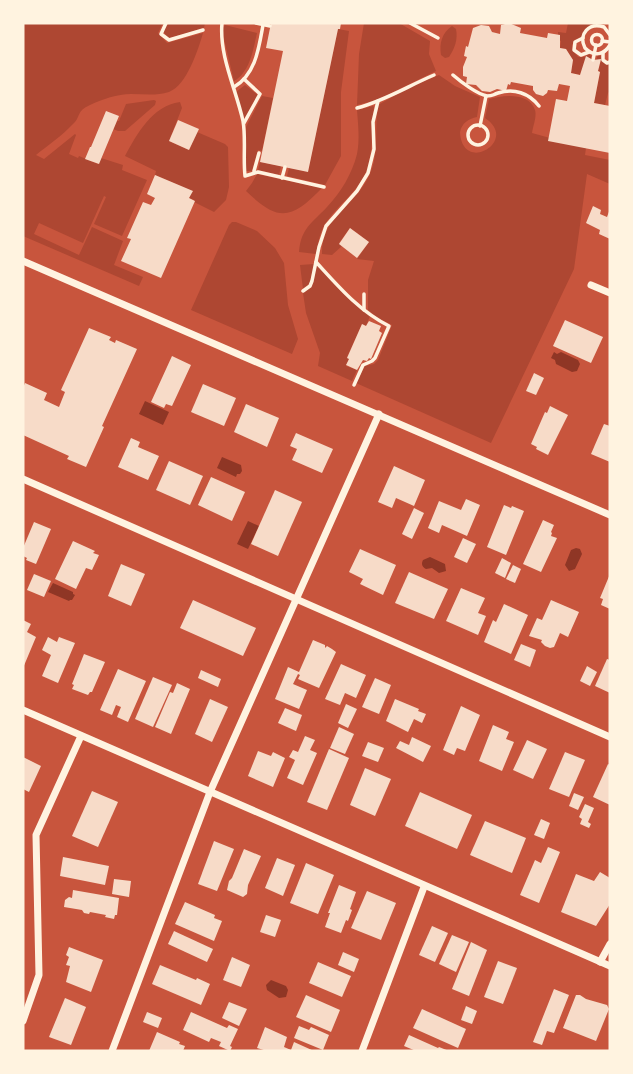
<svg xmlns="http://www.w3.org/2000/svg" width="633" height="1074" viewBox="0 0 633 1074" font-family="Jost,sans-serif">
	<style>
		.green { fill: #ae4732 }
		.water { fill: #8f3625 }
		.building { fill: #f7dbc8 }
		.lines { fill: none; stroke-linecap: round; stroke-linejoin: round }
		.path { stroke: #fff3e0; stroke-width: 3.5 }
		.minor { stroke: #fff3e0; stroke-width: 7 }
	</style>
	<rect width="100%" height="100%" fill="#c8553d"/>
	<!-- green -->
	<g class="green">
		<path d="M 23,23 L 163,23 L 158,33 L 167,43 L 203,33 C 198,50 187,85 169,92 C 156,96 144,94 131,94 C 117,94 103,99 90,105 C 76,111 81,117 73,124 C 62,136 48,145 36,155 L 44,159 L 75,134 L 76,135 L 69,154 L 78,158 L 79,156 L 98,164 L 101,158 L 123,165 L 122,170 L 147,180 L 122,236 L 94,224 L 106,197 L 104,196 L 83,243 L 39,223 L 34,234 L 79,255 L 92,227 L 123,241 L 114,265 L 143,277 L 139,286 L 23,236 Z"/>
		<polygon points="169,23 205,23 204,28 170,38 168,38 163,31"/>
		<polygon points="364,23 399,23 430,41 429,54 436,71 377,100 357,105 359,54"/>
		<polygon points="568,23 598,23 586,28 581,37 575,40 572,45 573,51 578,57 584,57 589,54 591,56 591,59 587,57 580,75 571,73 573,60 566,49 560,48 561,41 559,40 560,35 558,35 558,32 566,33"/>
		<path d="M 225,25 L 257,33 C 253,50 250,72 234,81 L 223,35 L 223,28 Z"/>
		<path d="M 452,26 L 456,29 C 458,39 455,48 449,57 L 445,58 L 441,55 C 439,43 442,33 452,26 Z"/>
		<polygon points="338,29 349,31 341,92 341,156 325,185 287,176 289,168 308,171"/>
		<polygon points="598,55 601,56 604,63 610,64 610,91 608,93 605,105 594,103 600,72 598,71 601,60 596,60"/>
		<path d="M 439,75 L 455,86 L 480,97 L 477,117 C 468,119 462,123 460,132 C 462,175 520,141 485,118 L 489,99 C 503,95 529,92 535,110 C 537,116 533,126 532,133 L 586,148 L 585,155 L 610,160 L 610,184 L 587,174 L 574,269 L 491,443 L 356,383 L 365,366 L 374,364 L 378,360 L 392,325 L 378,318 L 368,310 L 368,280 L 374,261 L 357,259 L 369,242 L 350,228 L 339,243 L 342,246 L 332,255 L 322,254 C 321,217 355,206 369,176 C 380,154 374,129 378,105 L 408,88 Z"/>
		<polygon points="245,85 258,95 244,119 236,92"/>
		<polygon points="262,96 273,98 262,151 258,150 252,171 246,171 246,127"/>
		<polygon points="154,100 156,101 155,105 125,131 118,131 113,129 117,121 119,121 126,104"/>
		<path d="M 180,102 L 182,108 L 169,141 L 189,150 L 197,132 L 225,144 L 228,147 L 229,187 L 226,200 L 214,212 L 194,202 L 194,200 L 189,198 L 192,191 L 155,175 L 156,171 L 125,156 C 137,134 152,106 180,102 Z"/>
		<path d="M 373,106 L 374,107 C 371,129 374,151 366,172 C 357,194 334,207 323,228 C 319,236 318,245 316,254 L 299,252 C 301,228 312,223 327,207 C 341,192 352,174 357,154 C 360,140 358,124 357,110 Z"/>
		<polygon points="260,162 281,166 279,175 258,170"/>
		<path d="M 257,174 L 322,188 C 292,219 279,223 246,191 L 252,183 Z"/>
		<polygon points="232,222 236,222 257,231 275,248 284,263 288,305 298,339 292,354 191,310 229,225"/>
		<polygon points="314,264 310,283 303,289 300,265"/>
		<polygon points="317,265 343,293 370,316 366,326 362,324 347,357 349,359 346,366 357,370 352,381 318,366 320,353 306,313 303,293 311,287"/>
	</g>
	<!-- water -->
	<g class="water">
		<polygon points="554,352 557,354 561,352 578,360 580,364 577,371 572,372 556,364 555,360 551,358"/>
		<polygon points="145,401 169,412 163,425 139,414"/>
		<polygon points="222,457 241,465 242,471 240,474 237,474 236,477 217,468"/>
		<polygon points="248,521 259,526 248,549 237,544"/>
		<polygon points="576,548 580,549 582,554 575,569 569,571 565,565 571,550"/>
		<path d="M 430,557 L 445,564 L 446,571 L 439,573 L 432,568 L 426,569 C 422,567 421,564 423,560 Z"/>
		<polygon points="53,583 73,592 73,594 75,595 72,600 70,600 69,601 48,592"/>
		<polygon points="271,980 286,986 288,990 286,997 279,998 267,990 266,985"/>
	</g>
	<!-- building -->
	<g class="building">
		<polygon points="271,23 341,23 340,29 338,29 308,172 260,162 283,51 266,48"/>
		<polygon points="509,23 521,28 520,33 547,38 548,33 560,35 560,48 566,49 573,60 571,73 580,75 586,56 593,60 601,59 598,71 600,72 594,103 610,106 610,153 548,141 556,99 567,101 570,86 559,84 557,91 548,90 547,93 543,96 536,94 533,90 533,86 511,82 510,85 508,84 506,91 497,89 490,92 482,91 476,85 466,84 467,77 463,76 463,67 467,57 464,56 466,46 468,47 473,28 481,25 489,26 492,32 500,34 501,25"/>
		<polygon points="106,111 119,116 99,164 85,159 90,147 91,147"/>
		<polygon points="178,120 199,129 189,150 169,141"/>
		<polygon points="155,175 193,191 189,198 195,201 161,278 121,261 131,239 127,238 143,202 151,205 155,198 147,194"/>
		<polygon points="593,206 601,210 600,214 607,217 610,209 610,239 599,234 600,230 586,223"/>
		<polygon points="350,228 369,242 357,258 339,244"/>
		<polygon points="565,320 603,337 591,363 553,346"/>
		<polygon points="369,321 381,326 379,331 382,333 371,359 369,358 367,361 363,360 357,370 346,365 349,359 347,358 362,324 366,326"/>
		<polygon points="89,328 111,337 109,340 115,343 116,340 137,349 102,426 104,427 86,467 67,459 69,456 23,435 23,388 25,383 47,393 44,400 59,407 65,392 61,390"/>
		<polygon points="172,356 191,365 172,406 166,404 164,408 151,402"/>
		<polygon points="534,373 544,378 536,395 526,391"/>
		<polygon points="203,384 236,398 224,426 191,412"/>
		<polygon points="246,404 279,418 267,447 234,432"/>
		<polygon points="550,406 568,415 548,455 536,449 537,447 531,444 545,412 547,413"/>
		<polygon points="604,424 610,426 610,462 591,454"/>
		<polygon points="296,433 333,449 322,473 292,460 297,449 290,446"/>
		<polygon points="131,438 140,442 138,447 159,456 148,480 118,467"/>
		<polygon points="169,461 203,476 190,505 156,490"/>
		<polygon points="394,466 425,480 414,506 396,498 392,508 378,502"/>
		<polygon points="211,477 245,492 232,521 198,505"/>
		<polygon points="275,490 302,502 278,556 251,544"/>
		<polygon points="466,499 480,505 467,536 442,525 439,533 428,528 439,501 461,510"/>
		<polygon points="504,505 511,508 512,506 524,511 506,555 487,547"/>
		<polygon points="414,508 424,513 412,539 402,534"/>
		<polygon points="543,520 554,525 551,532 552,533 551,536 557,538 541,572 523,564"/>
		<polygon points="34,522 51,529 36,564 26,560 27,558 23,556 23,548"/>
		<polygon points="463,538 476,544 467,563 454,557"/>
		<polygon points="73,541 95,551 93,553 99,555 92,570 86,568 76,589 55,579"/>
		<polygon points="360,549 396,565 383,595 360,584 363,579 349,572"/>
		<polygon points="502,558 511,563 505,578 495,573"/>
		<polygon points="121,564 145,574 131,606 108,596"/>
		<polygon points="513,565 521,569 515,583 506,579"/>
		<polygon points="409,572 448,589 434,619 395,603"/>
		<polygon points="34,574 51,581 44,597 27,590"/>
		<polygon points="610,574 610,609 601,605 603,599 600,598"/>
		<polygon points="461,588 485,598 478,613 486,616 478,635 446,621"/>
		<polygon points="193,600 256,628 243,656 180,628"/>
		<polygon points="551,600 579,612 568,637 560,633 554,647 550,648 545,646 541,642 542,640 529,636 537,618 542,620"/>
		<polygon points="504,604 528,615 511,654 484,642 493,620 496,622"/>
		<polygon points="23,620 31,624 27,632 36,637 23,668"/>
		<polygon points="48,637 57,642 59,637 75,643 58,683 42,676 51,655 42,650"/>
		<polygon points="313,640 325,645 325,648 327,646 332,649 336,652 319,688 298,679 300,675 298,674 293,684 307,690 299,709 275,699 288,667 299,672"/>
		<polygon points="521,644 536,650 530,667 514,660"/>
		<polygon points="84,654 105,662 92,692 90,692 88,695 72,689 74,685 72,684"/>
		<polygon points="607,659 610,660 610,693 595,686"/>
		<polygon points="341,664 366,675 356,698 345,693 340,705 325,699"/>
		<polygon points="587,666 597,672 590,686 580,681"/>
		<polygon points="118,669 146,681 128,722 117,717 121,707 116,705 112,715 100,710"/>
		<polygon points="201,670 221,679 218,687 198,678"/>
		<polygon points="153,677 172,685 153,727 135,719"/>
		<polygon points="375,678 391,685 379,714 362,707"/>
		<polygon points="177,683 190,689 171,734 155,727 170,692 173,693"/>
		<polygon points="210,699 228,707 212,742 195,734"/>
		<polygon points="395,699 419,709 418,711 426,714 422,723 414,719 408,732 386,721"/>
		<polygon points="346,704 357,709 348,728 338,723"/>
		<polygon points="461,706 480,715 465,751 457,748 454,755 443,750"/>
		<polygon points="285,708 302,715 296,731 278,723"/>
		<polygon points="493,725 509,732 506,739 514,742 502,771 479,761"/>
		<polygon points="339,727 354,734 345,754 330,748"/>
		<polygon points="305,736 315,740 310,750 317,753 303,785 287,778 295,760 289,757 293,750 298,752"/>
		<polygon points="412,737 431,746 423,762 396,748 400,741 409,745"/>
		<polygon points="527,740 547,749 533,779 513,770"/>
		<polygon points="368,742 384,748 378,762 362,756"/>
		<polygon points="329,749 349,758 327,810 307,802"/>
		<polygon points="258,751 271,756 273,752 285,758 273,787 248,776"/>
		<polygon points="565,752 585,760 569,797 549,789"/>
		<polygon points="23,757 41,766 29,792 23,789"/>
		<polygon points="608,764 610,765 610,805 593,797"/>
		<polygon points="365,768 391,779 375,816 350,805"/>
		<polygon points="92,791 118,802 98,847 72,836"/>
		<polygon points="420,792 472,815 457,849 405,826"/>
		<polygon points="574,793 584,797 578,810 569,806"/>
		<polygon points="585,804 594,808 588,822 591,824 589,828 580,824 582,819 579,817"/>
		<polygon points="541,819 550,823 544,839 534,835"/>
		<polygon points="485,821 526,838 512,873 470,855"/>
		<polygon points="214,841 234,849 217,891 198,884"/>
		<polygon points="548,847 560,852 539,903 520,895 535,860 541,863"/>
		<polygon points="244,849 261,856 248,885 247,894 243,897 227,890 229,881 232,878"/>
		<polygon points="63,857 109,866 105,885 60,876"/>
		<polygon points="277,858 295,865 283,896 265,888"/>
		<polygon points="306,863 334,875 318,914 290,903"/>
		<polygon points="600,872 610,878 610,904 596,926 561,912 576,874 594,881"/>
		<polygon points="114,879 131,881 129,897 112,894"/>
		<polygon points="339,885 356,892 350,909 352,910 348,921 346,920 341,933 325,927 330,913 328,913"/>
		<polygon points="73,890 119,898 117,915 115,915 114,919 105,917 106,915 90,912 89,914 84,913 82,910 64,907 65,900 69,897 72,898"/>
		<polygon points="367,891 396,903 381,940 351,928"/>
		<polygon points="185,902 215,915 214,918 222,921 214,941 175,924"/>
		<polygon points="266,915 281,920 275,937 260,932"/>
		<polygon points="432,926 448,933 435,962 419,955"/>
		<polygon points="174,931 213,949 207,962 168,944"/>
		<polygon points="452,935 469,942 456,972 439,964"/>
		<polygon points="471,942 487,950 469,996 452,989"/>
		<polygon points="69,947 103,960 91,992 66,982 70,966 66,965 69,957 66,955"/>
		<polygon points="343,952 359,959 354,972 338,965"/>
		<polygon points="232,957 250,965 241,987 223,980"/>
		<polygon points="498,961 517,968 503,1004 484,997"/>
		<polygon points="318,962 351,976 342,997 309,983"/>
		<polygon points="160,965 196,980 197,978 210,984 201,1005 152,984"/>
		<polygon points="554,989 569,995 554,1033 547,1031 542,1045 533,1042"/>
		<polygon points="306,995 340,1010 331,1032 296,1017"/>
		<polygon points="576,995 580,995 586,999 607,1005 609,1009 596,1041 563,1028"/>
		<polygon points="65,998 86,1007 71,1045 49,1037"/>
		<polygon points="229,1002 247,1009 239,1026 222,1018"/>
		<polygon points="466,1006 477,1011 472,1024 461,1020"/>
		<polygon points="422,1009 466,1029 458,1048 413,1028"/>
		<polygon points="147,1012 162,1018 158,1028 143,1022"/>
		<polygon points="191,1012 227,1028 229,1025 238,1029 230,1046 232,1047 230,1051 219,1046 221,1042 211,1038 209,1042 183,1030"/>
		<polygon points="299,1026 309,1030 311,1027 329,1035 323,1050 294,1038"/>
		<polygon points="265,1027 287,1037 284,1047 291,1050 294,1042 314,1051 267,1051 257,1048"/>
		<polygon points="157,1032 180,1042 179,1044 185,1046 183,1051 149,1051"/>
		<polygon points="409,1035 438,1048 439,1047 449,1051 416,1051 404,1046"/>
	</g>
	<g class="lines">
		<!-- path -->
		<g class="path">
			<polyline points="166,23 161,34 169,40 203,30"/>
			<path d="M 222,23 C 219,56 236,89 243,121 C 246,138 243,158 245,176 L 258,172 L 324,187"/>
			<polyline points="256,23 270,26"/>
			<polyline points="410,23 438,38"/>
			<circle cx="597" cy="40" r="5.5"/>
			<path d="M 610,35 L 604,27 C 589,22 578,34 585,48 C 594,57 604,55 610,45"/>
			<polyline points="583,38 575,42 574,50 581,55 589,52"/>
			<polyline points="602,41 610,42"/>
			<polyline points="603,53 603,60 607,63 610,62"/>
			<polyline points="593,60 596,45"/>
			<path d="M 453,75 C 461,82 477,94 487,96 C 493,96 492,95 498,93 C 514,88 529,93 539,106"/>
			<polyline points="244,79 260,94 244,123"/>
			<path d="M 234,87 C 256,74 259,47 263,25"/>
			<path d="M 357,108 C 384,101 408,86 434,75"/>
			<circle cx="478" cy="135" r="10"/>
			<polyline points="480,126 486,96"/>
			<polyline points="254,171 259,153"/>
			<polyline points="282,178 285,167"/>
			<path d="M 316,262 C 338,286 359,311 389,326 L 375,358 L 372,361 L 363,365 L 354,385"/>
			<polyline points="303,291 310,286 312,281 319,247 326,226 357,191 368,173 374,149 373,122 378,101"/>
			<polyline points="364,294 364,310"/>
		</g>
		<!-- minor -->
		<g class="minor">
			<polyline points="23,261 610,515"/>
			<polyline points="591,285 610,293"/>
			<polyline points="23,479 610,737"/>
			<polyline points="23,710 610,966"/>
			<polyline points="600,962 610,944"/>
			<polyline points="23,1021 39,975 36,835 81,736"/>
			<polyline points="112,1051 210,792 379,414"/>
			<polyline points="362,1051 424,887"/>
		</g>
	</g>
	<!-- border -->
	<rect width="633" height="1074" fill="none" stroke="#fff3e0" stroke-width="49"/>
</svg>
